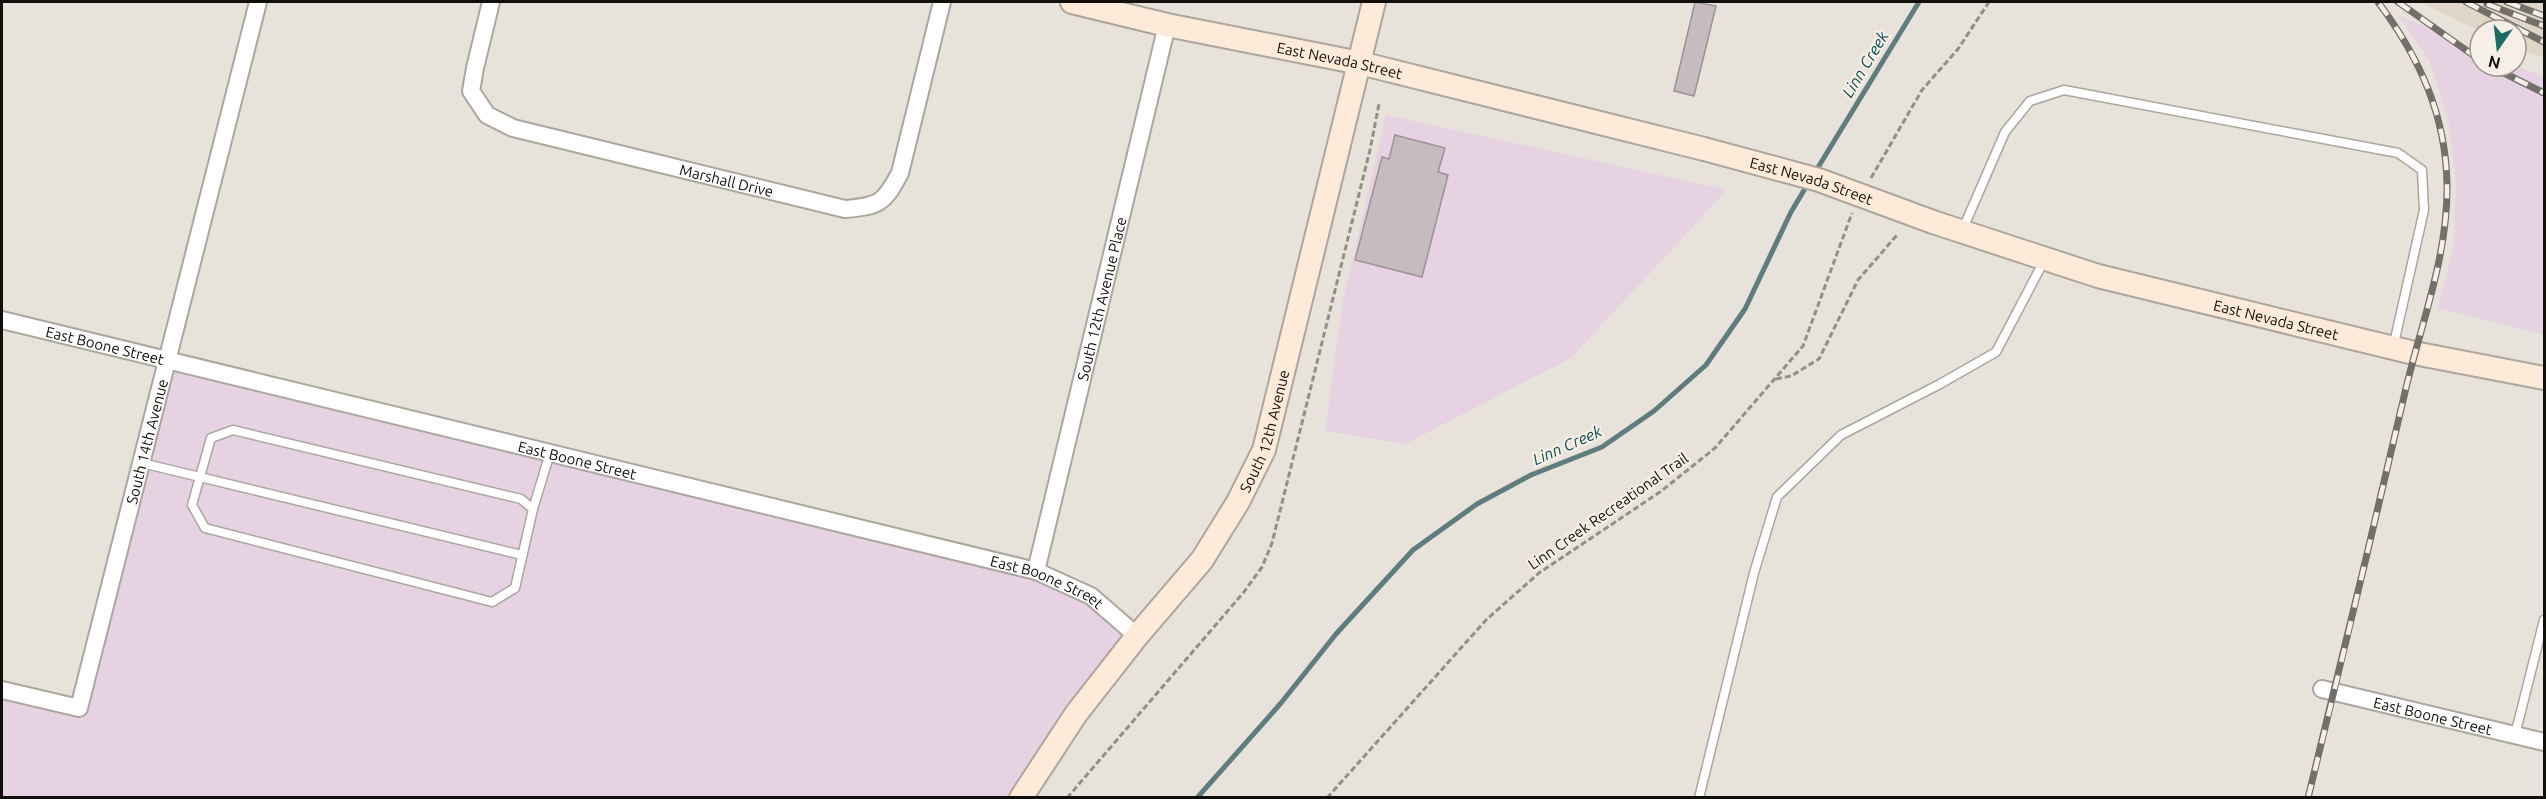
<svg xmlns="http://www.w3.org/2000/svg" width="2546" height="799" viewBox="0 0 2546 799" font-family="Ubuntu,sans-serif">
	<style>
		.built { fill: #e0d6c7 }
		.industrial { fill: #e6d2e2 }
		.lines { fill: none; stroke-linecap: round; stroke-linejoin: round }
		.stream { stroke: #607c7e; stroke-width: 5 }
		.building { fill: #c6bcc0; stroke: #9c9296; stroke-width: 1.5 }
		.service-casing { stroke: #aba69e; stroke-width: 11 }
		.minor-casing { stroke: #aba69e; stroke-width: 20 }
		.secondary-casing { stroke: #aba69e; stroke-width: 26 }
		.path { stroke: #928f89; stroke-width: 3; stroke-dasharray: 6 3; stroke-linecap: butt }
		.service { stroke: #fff; stroke-width: 8 }
		.minor { stroke: #fff; stroke-width: 16 }
		.secondary { stroke: #feead8; stroke-width: 22 }
		.rail-casing { stroke: #73706b; stroke-width: 7 }
		.rail { stroke: #f5efe7; stroke-width: 4.5; stroke-dasharray: 14; stroke-linecap: butt }
		.secondary-bridge-casing { stroke: #aba69e; stroke-width: 26; stroke-linecap: butt }
		.secondary-bridge { stroke: #feead8; stroke-width: 22 }
		.labels { text-anchor: middle; dominant-baseline: central; stroke-width: 4.5; stroke-linejoin: round; paint-order: stroke }
		.street-label { font-size: 15px; fill: #100f0c; stroke: #f5efe7 }
		.water-label { font-size: 16px; font-style: italic; fill: #0e4a51; stroke: #f5efe7 }
	</style>
	<rect width="100%" height="100%" fill="#e7e2da"/>
	<!-- built -->
	<polygon class="built" points="2420,2 2544,2 2544,58 2516,47 2516,30 2480,31"/>
	<!-- industrial -->
	<g class="industrial">
		<polygon points="2398,15 2480,51 2480,66 2516,66 2544,77 2544,335 2438,308 2454,244 2456,181 2449,124 2430,61"/>
		<polygon points="1386,115 1727,190 1571,358 1405,444 1325,431 1343,301"/>
		<polygon points="167,361 1036,571 1091,596 1137,636 1021,797 2,798 2,690 79,708"/>
	</g>
	<g class="lines">
		<!-- stream -->
		<g class="stream">
			<polyline points="1814,174 1919,2"/>
			<polyline points="1197,798 1281,703 1336,634 1413,550 1477,504 1531,475 1602,447 1654,411 1706,365 1745,309 1791,212 1809,182"/>
		</g>
	</g>
	<!-- building -->
	<g class="building">
		<polygon points="1695,2 1716,6 1694,96 1674,91"/>
		<polygon points="1395,135 1445,148 1438,172 1448,175 1422,277 1355,260 1382,157 1389,159"/>
	</g>
	<g class="lines">
		<!-- service casing -->
		<g class="service-casing">
			<g id="service">
				<polyline points="1962,231 2005,132 2030,101 2064,90 2398,153 2422,170 2424,210 2393,348"/>
				<polygon points="233,430 521,499 533,509 515,588 492,602 205,528 192,505 211,438"/>
				<polyline points="142,463 522,555"/>
				<polyline points="533,509 550,453"/>
				<polyline points="2515,735 2544,620"/>
				<polyline points="1699,798 1754,573 1777,497 1841,435 1940,384 1996,352 2045,259"/>
			</g>
		</g>
		<!-- minor casing -->
		<g class="minor-casing">
			<g id="minor">
				<path id="s1" d="M 491,2 L 475,68 L 471,91 L 487,115 L 513,128 L 845,209 C 880,206 884,203 900,173 L 942,2"/>
				<path id="s2" d="M 2,320 L 1036,571 L 1091,596 L 1137,636"/>
				<path id="s3" d="M 1036,571 L 1167,25"/>
				<path id="s4" d="M 2322,689 L 2544,742"/>
				<path id="s5" d="M 2,690 L 79,708 L 258,2"/>
			</g>
		</g>
		<!-- secondary casing -->
		<g class="secondary-casing">
			<g id="secondary">
				<path id="s6" d="M 1072,2 L 1167,25 L 1360,63 L 1704,149"/>
				<path id="s7" d="M 1933,222 L 2098,276 L 2414,353 L 2544,378"/>
				<path id="s8" d="M 1021,798 L 1076,714 L 1137,636 L 1202,560 L 1238,502 L 1264,450 L 1374,2"/>
			</g>
		</g>
		<!-- path -->
		<g class="path">
			<polyline points="1871,178 1922,90 1958,49 1989,2"/>
			<polyline points="1776,379 1791,376 1819,359 1858,280 1897,235"/>
			<polyline points="1067,798 1244,592 1262,567 1272,543 1370,150 1379,104"/>
			<polyline points="1327,798 1486,620 1539,573 1660,492 1715,448 1803,346 1852,213"/>
		</g>
		<!-- service -->
		<use href="#service" class="service"/>
		<!-- minor -->
		<use href="#minor" class="minor"/>
		<!-- secondary -->
		<use href="#secondary" class="secondary"/>
		<!-- rail casing -->
		<g class="rail-casing">
			<g id="rail">
				<polyline points="2398,2 2480,60"/>
				<polyline points="2466,2 2544,42"/>
				<polyline points="2507,2 2544,16"/>
				<polyline points="2487,4 2544,26"/>
				<polyline points="2490,66 2544,93"/>
				<path d="M 2308,798 C 2342,661 2374,525 2406,388 C 2422,321 2448,255 2447,185 C 2446,114 2419,57 2378,2"/>
			</g>
		</g>
		<!-- rail -->
		<use href="#rail" class="rail"/>
		<!-- secondary-bridge casing -->
		<g class="secondary-bridge-casing">
			<g id="secondary-bridge">
				<path id="s9" d="M 1704,149 L 1819,180 L 1933,222"/>
			</g>
		</g>
		<!-- secondary-bridge -->
		<use href="#secondary-bridge" class="secondary-bridge"/>
	</g>
	<g class="labels">
		<!-- street labels -->
		<g class="street-label">
			<text stroke="none"><textPath href="#s6" startOffset="274">East Nevada Street</textPath></text>
			<text stroke="none"><textPath href="#s1" startOffset="369">Marshall Drive</textPath></text>
			<text stroke="none"><textPath href="#s9" startOffset="112">East Nevada Street</textPath></text>
			<text stroke="none"><textPath href="#s3" startOffset="280">South 12th Avenue Place</textPath></text>
			<text stroke="none"><textPath href="#s7" startOffset="357">East Nevada Street</textPath></text>
			<text stroke="none"><textPath href="#s2" startOffset="106">East Boone Street</textPath></text>
			<text stroke="none"><textPath href="#s8" startOffset="444">South 12th Avenue</textPath></text>
			<text stroke="none"><textPath href="#s5" startOffset="354">South 14th Avenue</textPath></text>
			<text stroke="none"><textPath href="#s2" startOffset="592">East Boone Street</textPath></text>
			<text transform="translate(1608 511) rotate(-35)">Linn Creek Recreational Trail</text>
			<text stroke="none"><textPath href="#s2" startOffset="1078">East Boone Street</textPath></text>
			<text stroke="none"><textPath href="#s4" startOffset="114">East Boone Street</textPath></text>
		</g>
		<!-- water labels -->
		<g class="water-label">
			<text transform="translate(1865 64) rotate(-59)">Linn Creek</text>
			<text transform="translate(1567 445) rotate(-24)">Linn Creek</text>
		</g>
	</g>
	<!-- border -->
	<rect width="2546" height="799" fill="none" stroke="#100f0c" stroke-width="6"/>
	<!-- north arrow -->
	<g transform="translate(2498 48) rotate(194)"><circle r="28" fill="#f5efe7" stroke="#99958f" stroke-width="1.5"/>
	<path d="M0-4.5L10 22L0 15L-10 22Z" fill="#1e6a65"/>
	<text y="-9" font-size="16" font-weight="bold" text-anchor="middle" fill="#100f0c">N</text>
	</g>
</svg>
